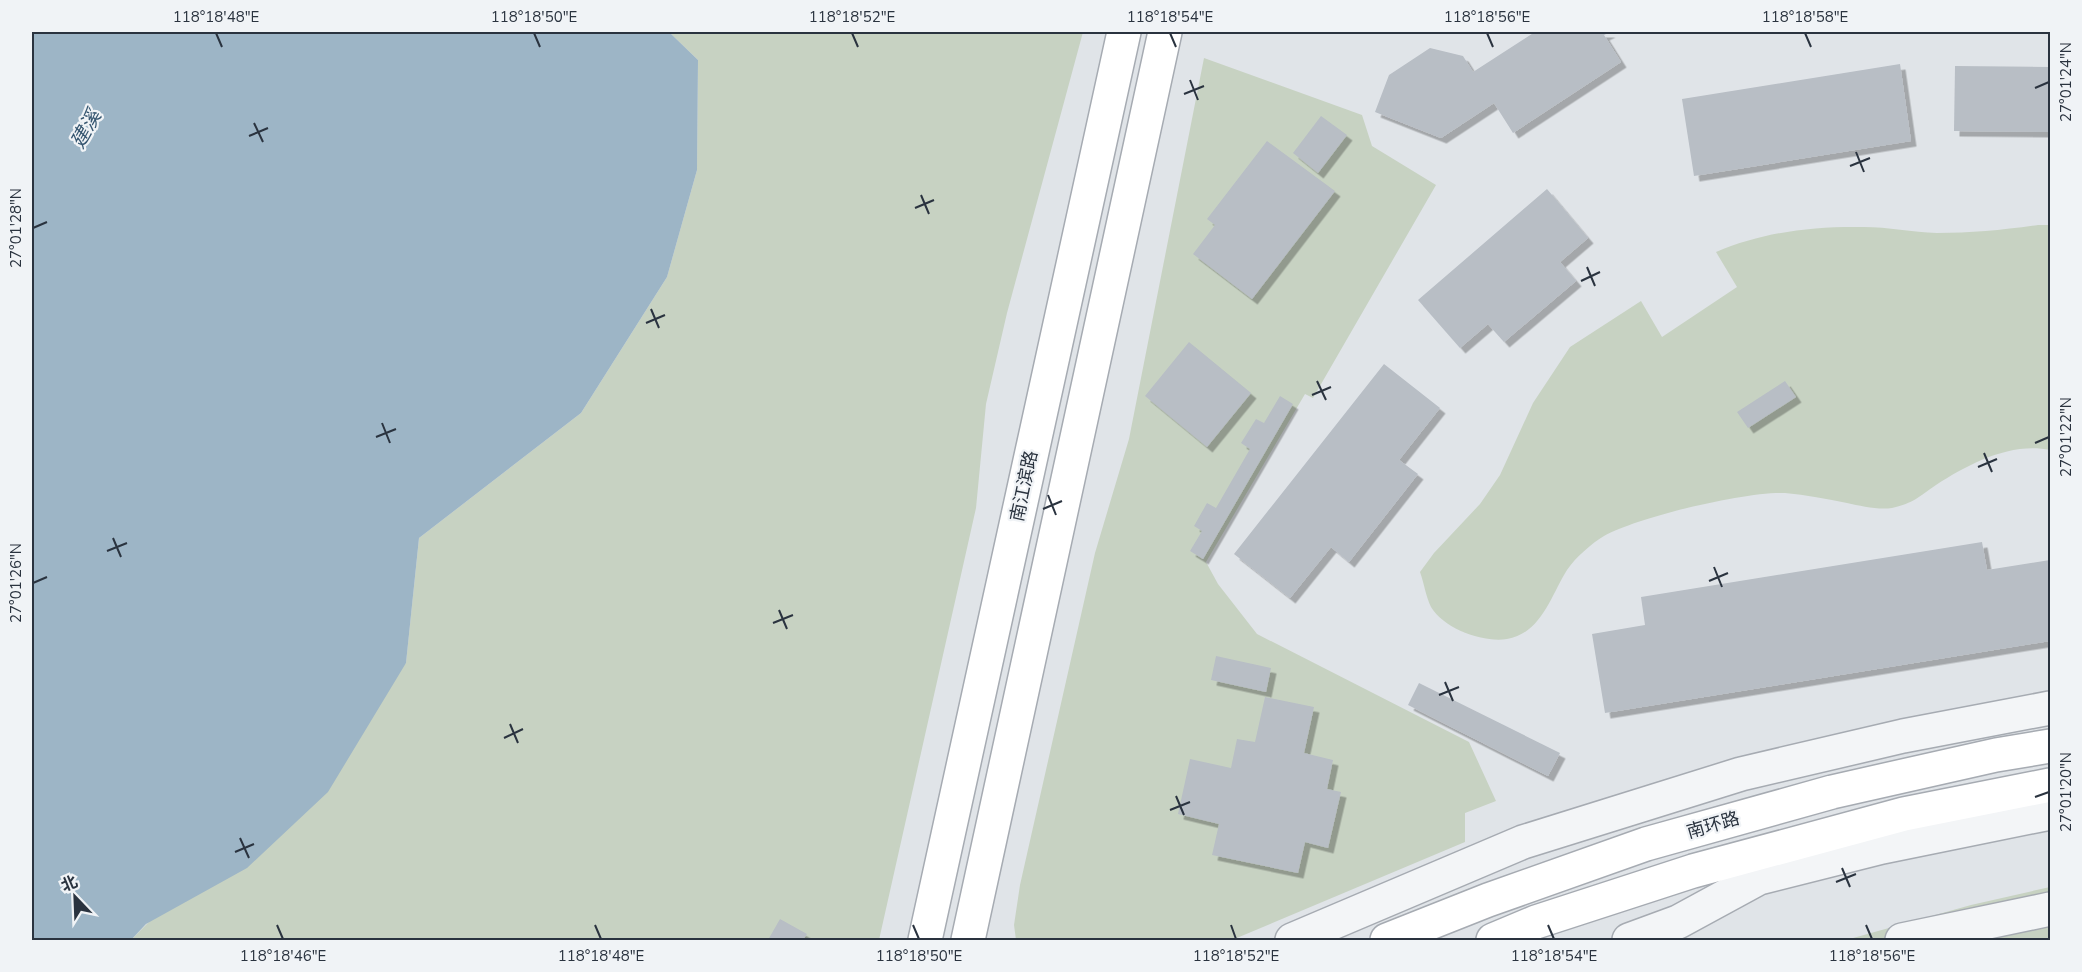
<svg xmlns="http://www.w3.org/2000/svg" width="2082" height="972" viewBox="0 0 2082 972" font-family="'Nunito Sans','Noto Sans SC',sans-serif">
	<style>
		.green { fill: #c7d2c2 }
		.water { fill: #9db5c6 }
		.building { fill: #b8bec5; filter: url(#shadow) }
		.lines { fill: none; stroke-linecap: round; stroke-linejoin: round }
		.minor-casing { stroke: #a6abb2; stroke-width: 36 }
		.tertiary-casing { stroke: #a6abb2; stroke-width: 36 }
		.secondary-casing { stroke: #a6abb2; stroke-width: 36 }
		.minor { stroke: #f3f5f7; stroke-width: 33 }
		.tertiary { stroke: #f3f5f7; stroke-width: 33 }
		.secondary { stroke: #fff; stroke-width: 33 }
		.ticks { fill: none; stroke: #2a333f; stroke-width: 2 }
		.labels { text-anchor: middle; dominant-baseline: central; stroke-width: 4.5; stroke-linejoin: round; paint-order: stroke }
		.street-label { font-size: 18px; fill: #2a333f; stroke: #f0f3f6 }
		.water-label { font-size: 20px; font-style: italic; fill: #365670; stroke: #f0f3f6 }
		.neatline { fill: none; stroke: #2a333f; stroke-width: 2 }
		.ticks-label { font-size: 15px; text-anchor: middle; fill: #2a333f }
	</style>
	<defs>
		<filter id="shadow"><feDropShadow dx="5.5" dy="5.5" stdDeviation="0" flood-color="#0004"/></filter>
	</defs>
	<rect width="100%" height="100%" fill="#e0e4e8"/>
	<!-- green -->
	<g class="green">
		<polygon points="669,32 1083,32 1007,313 986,404 976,508 879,940 131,940 406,663 419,538 581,413 667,277 697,170 698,60"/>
		<polygon points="1204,58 1362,115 1372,146 1436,185 1313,398 1305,394 1206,562 1218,584 1257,634 1469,742 1496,801 1465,813 1465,842 1232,940 1016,940 1014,925 1020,885 1095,553 1129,439"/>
		<path d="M 2038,225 L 2050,225 L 2050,450 C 2010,442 1969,464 1936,485 C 1918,497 1914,503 1892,508 C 1878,510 1861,506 1847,503 C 1827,499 1806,495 1785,493 C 1746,491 1638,517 1604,536 C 1592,543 1575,558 1567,570 C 1551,595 1542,633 1507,639 C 1484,643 1444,629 1431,607 C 1426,597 1424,583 1420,572 L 1434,553 L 1480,504 L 1500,475 L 1533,403 L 1570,347 L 1641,301 L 1662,337 L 1737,287 L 1716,252 C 1763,232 1813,226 1864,227 C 1888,227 1912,232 1937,233 C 1971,233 2004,230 2038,225 Z"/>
		<polygon points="2050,887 2050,940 1846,940 1971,905"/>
	</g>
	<!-- water -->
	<polygon class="water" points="32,32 669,32 698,60 697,170 667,277 581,413 419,538 406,663 328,792 247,868 146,924 131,940 32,940"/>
	<!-- building -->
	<g class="building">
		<polygon points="1535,32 1610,32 1604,35 1621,62 1513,133 1494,103 1441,138 1375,112 1389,75 1430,48 1463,56 1473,72"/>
		<polygon points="1900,64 1911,141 1694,176 1682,99"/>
		<polygon points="1955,66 2050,67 2050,132 1954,131"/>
		<polygon points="1321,116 1347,135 1318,173 1293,153"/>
		<polygon points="1267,141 1335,191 1252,299 1193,254 1215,225 1207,219"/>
		<polygon points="1547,189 1588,238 1560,262 1576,281 1504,342 1488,324 1460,348 1418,300"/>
		<polygon points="1189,342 1251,393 1207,447 1145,396"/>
		<polygon points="1384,364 1440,408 1399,460 1418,474 1349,562 1331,547 1290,598 1234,554"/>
		<polygon points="1785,381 1796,397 1748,428 1737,412"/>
		<polygon points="1280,396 1293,404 1203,559 1190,551 1202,531 1194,526 1207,503 1216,508 1250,449 1241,443 1256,419 1264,423"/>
		<polygon points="1982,542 1987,570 2050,560 2050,641 1605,713 1592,634 1645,625 1641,597"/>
		<polygon points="1216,656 1271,668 1266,692 1211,680"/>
		<polygon points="1419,683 1560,753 1548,776 1408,705"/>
		<polygon points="1265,697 1314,707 1304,753 1333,760 1327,789 1341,792 1328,848 1305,842 1298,873 1212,855 1219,824 1178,814 1190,759 1231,768 1237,739 1255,742"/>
		<polygon points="780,919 807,934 803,940 768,940"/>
	</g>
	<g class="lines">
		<!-- minor casing -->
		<g class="minor-casing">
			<polyline id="minor" points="1902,940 2050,909"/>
		</g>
		<!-- tertiary casing -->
		<g class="tertiary-casing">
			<g id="tertiary">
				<polyline points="1292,940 1523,842 1741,774 1903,736 2050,708"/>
				<polyline points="1629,940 1678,922 1759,878 1882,847 2050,813"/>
			</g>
		</g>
		<!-- secondary casing -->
		<g class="secondary-casing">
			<g id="secondary">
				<polyline points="925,940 1124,32"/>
				<polyline points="968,940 1165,32"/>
				<polyline points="1387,940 1488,900 1646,844 1832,792 1996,755 2050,746"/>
				<polyline points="1493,940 1536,922 1693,871 1904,814 2050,785"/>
			</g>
		</g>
		<!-- minor -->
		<use href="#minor" class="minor"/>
		<!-- tertiary -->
		<use href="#tertiary" class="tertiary"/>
		<!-- secondary -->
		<use href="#secondary" class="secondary"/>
	</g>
	<!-- ticks -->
	<path class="ticks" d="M 216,33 L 222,47M 534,33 L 540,47M 852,33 L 858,47M 1170,33 L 1176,47M 1487,33 L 1493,47M 1805,33 L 1811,47M 1190,80 L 1198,100M 2035,88 L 2049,82M 1184,94 L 1204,86M 254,123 L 263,142M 249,136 L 268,128M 1856,152 L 1864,172M 1850,166 L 1870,158M 921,195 L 929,214M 915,208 L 934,200M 33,228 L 47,222M 1587,267 L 1595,286M 1581,281 L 1600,272M 651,309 L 659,328M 646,323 L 665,315M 1317,381 L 1326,400M 1312,395 L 1331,387M 382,423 L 390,443M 376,437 L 396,429M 2035,443 L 2049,437M 1984,453 L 1992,472M 1978,467 L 1997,459M 1048,495 L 1056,515M 1043,509 L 1062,501M 113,538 L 121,557M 107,551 L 127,543M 1714,567 L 1722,587M 1709,581 L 1728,573M 33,583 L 47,577M 779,610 L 787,629M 773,623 L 793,615M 1445,682 L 1453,701M 1439,695 L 1459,687M 510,724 L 518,743M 504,738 L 523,729M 1176,796 L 1184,815M 2035,797 L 2049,792M 1170,810 L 1190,802M 240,838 L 249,858M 235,852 L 254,844M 1842,868 L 1850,887M 1836,882 L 1856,874M 277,925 L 283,939M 595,925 L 601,939M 913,925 L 919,939M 1231,925 L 1236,939M 1548,925 L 1554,939M 1866,925 L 1872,939"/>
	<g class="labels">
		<!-- street labels -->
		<g class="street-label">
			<text transform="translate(1024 486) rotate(-78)">南江滨路</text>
			<text transform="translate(1713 825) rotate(-16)">南环路</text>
		</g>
		<!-- water labels -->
		<g class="water-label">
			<text transform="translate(86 129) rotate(-61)">建溪</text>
		</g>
	</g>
	<!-- border -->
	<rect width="2082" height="972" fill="none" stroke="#f0f3f6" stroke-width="66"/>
	<!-- north arrow -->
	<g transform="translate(75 897) rotate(337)" stroke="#f0f3f6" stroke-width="4.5" paint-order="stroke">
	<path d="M0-4.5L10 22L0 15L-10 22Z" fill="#2a333f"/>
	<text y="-9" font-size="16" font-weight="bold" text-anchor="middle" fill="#2a333f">北</text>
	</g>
	<rect x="33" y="33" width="2016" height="906" class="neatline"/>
	<g class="ticks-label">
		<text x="216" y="22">118°18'48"E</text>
		<text x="534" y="22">118°18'50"E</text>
		<text x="852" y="22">118°18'52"E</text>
		<text x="1170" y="22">118°18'54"E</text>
		<text x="1487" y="22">118°18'56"E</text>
		<text x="1805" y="22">118°18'58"E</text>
		<text transform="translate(2066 82) rotate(-90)" y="5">27°01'24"N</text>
		<text transform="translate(16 228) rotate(-90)" y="5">27°01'28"N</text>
		<text transform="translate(2066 437) rotate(-90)" y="5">27°01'22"N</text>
		<text transform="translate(16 583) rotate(-90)" y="5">27°01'26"N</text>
		<text transform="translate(2066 792) rotate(-90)" y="5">27°01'20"N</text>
		<text x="283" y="961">118°18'46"E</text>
		<text x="601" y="961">118°18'48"E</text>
		<text x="919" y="961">118°18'50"E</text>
		<text x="1236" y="961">118°18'52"E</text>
		<text x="1554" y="961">118°18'54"E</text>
		<text x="1872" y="961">118°18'56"E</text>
	</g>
</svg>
